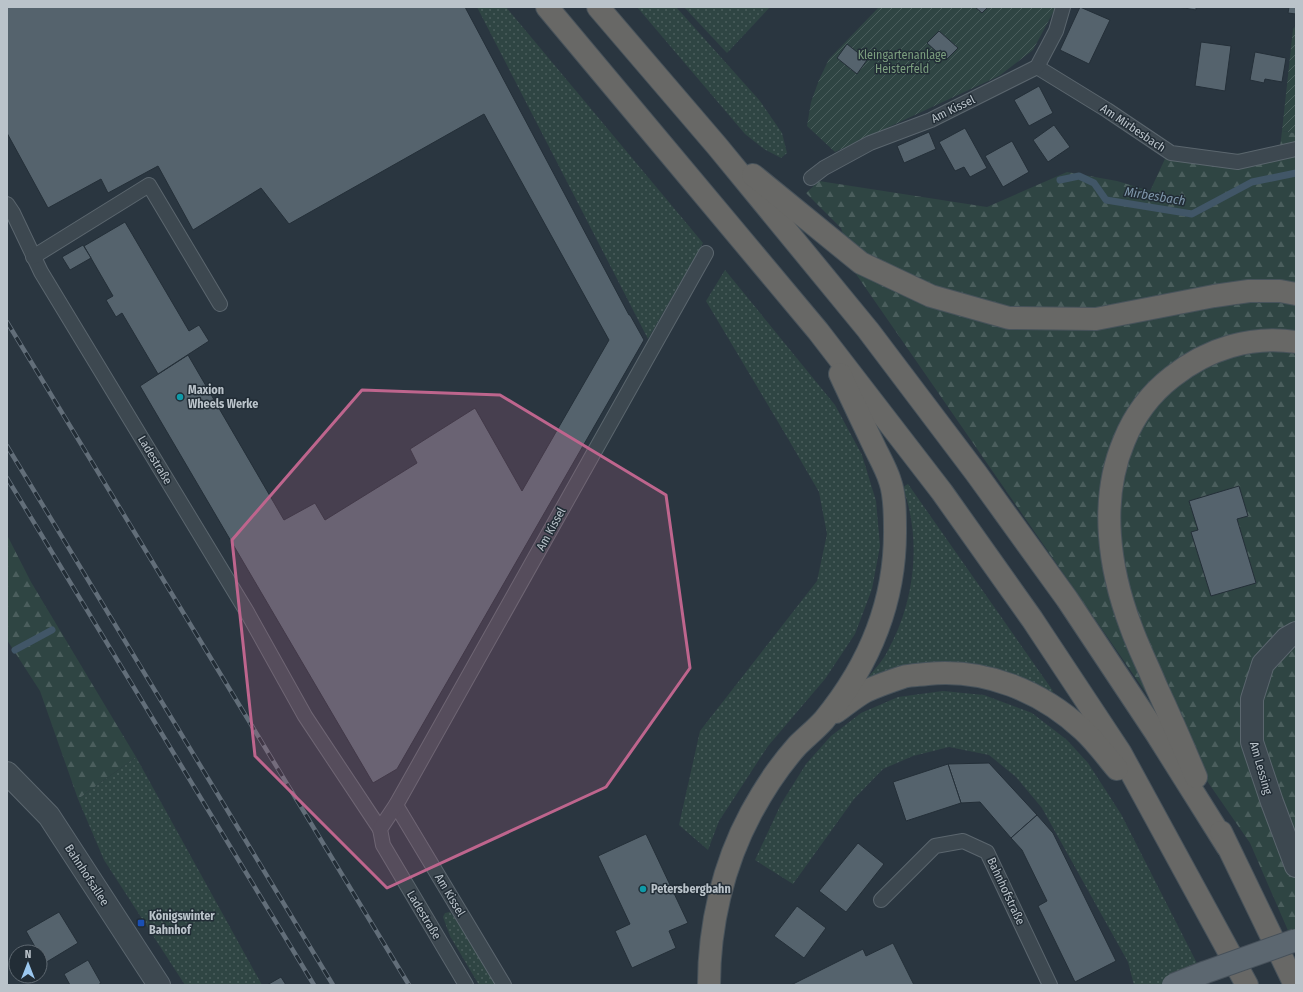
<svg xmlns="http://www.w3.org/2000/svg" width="1303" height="992" viewBox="0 0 1303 992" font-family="'Fira Sans Condensed',sans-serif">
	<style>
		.grass { fill: url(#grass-dots) }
		.forest { fill: url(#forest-firs) }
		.garden { fill: url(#garden-furrows) }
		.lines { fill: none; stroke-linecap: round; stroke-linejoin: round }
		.stream { stroke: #415667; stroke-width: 7 }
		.building { fill: #55636d; stroke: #242f38 }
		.service-casing { stroke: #5b666e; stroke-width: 16 }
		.minor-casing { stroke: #5b666e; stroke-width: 24 }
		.tertiary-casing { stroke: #5b666e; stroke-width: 24 }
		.trunk-casing { stroke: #48535b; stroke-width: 24 }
		.service { stroke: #3d4850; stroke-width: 14 }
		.minor { stroke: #3d4850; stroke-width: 22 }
		.tertiary { stroke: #3d4850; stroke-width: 22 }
		.trunk { stroke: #686866; stroke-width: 22 }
		.rail-casing { stroke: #626e79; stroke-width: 4.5 }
		.rail { stroke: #222d36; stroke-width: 3; stroke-dasharray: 9; stroke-linecap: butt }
		.primary-bridge-casing { stroke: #47515a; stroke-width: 24; stroke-linecap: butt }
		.primary-bridge { stroke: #5c6770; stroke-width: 22 }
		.marked { fill: #be658d; fill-opacity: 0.2; stroke: #be658d; stroke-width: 3; stroke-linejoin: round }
		.culture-dot { fill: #0f9aa8; stroke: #222d36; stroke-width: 1.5 }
		.transit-dot { fill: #1a4fb4; stroke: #222d36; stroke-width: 1.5 }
		.labels { text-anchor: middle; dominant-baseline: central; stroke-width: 3; stroke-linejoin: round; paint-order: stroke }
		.park-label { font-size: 12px; fill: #7b9e7e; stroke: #222d36 }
		.street-label { font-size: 12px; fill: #bac3ca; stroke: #222d36 }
		.poi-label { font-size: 12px; font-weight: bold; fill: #bac3ca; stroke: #222d36; text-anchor: start }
		.water-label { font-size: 13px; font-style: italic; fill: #7e96aa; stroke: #222d36 }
	</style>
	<defs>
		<pattern id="grass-dots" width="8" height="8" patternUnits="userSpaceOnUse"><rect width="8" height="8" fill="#2f4543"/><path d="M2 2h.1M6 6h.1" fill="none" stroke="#4b5e5d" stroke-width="1.8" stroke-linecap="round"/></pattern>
		<pattern id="forest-firs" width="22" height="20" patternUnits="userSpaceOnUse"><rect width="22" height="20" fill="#2f4543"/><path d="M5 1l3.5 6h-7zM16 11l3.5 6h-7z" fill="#4b5e5d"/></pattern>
		<pattern id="garden-furrows" width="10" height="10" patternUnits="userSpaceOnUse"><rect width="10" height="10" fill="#2f4543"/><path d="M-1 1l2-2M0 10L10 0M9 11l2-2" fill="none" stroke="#4b5e5d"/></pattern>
	</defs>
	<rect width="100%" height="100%" fill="#2a3640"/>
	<!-- grass -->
	<g class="grass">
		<polygon points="477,7 506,7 703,243 648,339"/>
		<polygon points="637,7 676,7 760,101 782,133 787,153 781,158 764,149 745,134"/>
		<polygon points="684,7 770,7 727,53"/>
		<polygon points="725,270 835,405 862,455 876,501 880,546 872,589 855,634 825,679 768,746 719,821 708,850 679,825 700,731 817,581 827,534 819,492 790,442 706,301"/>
		<path d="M 908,484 L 1053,691 L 1051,694 L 1035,684 L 865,681 C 872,672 881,663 886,654 C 915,603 922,542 903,487 Z"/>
		<polygon points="943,691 984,695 1032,713 1067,740 1088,763 1121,814 1208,985 1134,985 1128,962 1042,808 1016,777 989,755 949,747 913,756 883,769 854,799 793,884 755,860 781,804 806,764 831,736 861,713 898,697"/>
		<polygon points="136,757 262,985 185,985 104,860 78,799"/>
		<polygon points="450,912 463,928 498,985 479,985 450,936 443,917 445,913"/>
	</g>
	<!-- forest -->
	<g class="forest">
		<polygon points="1282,131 1296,133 1296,949 1250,843 856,274 841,228 806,193 819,181 987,207 1067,172 1117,181 1150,191 1171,146 1235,154 1280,147"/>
		<polygon points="7,535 31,582 136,757 78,799 40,691 7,640"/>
	</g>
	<!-- garden -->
	<g class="garden">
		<polygon points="879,7 1056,7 1033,50 999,76 835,152 807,126 811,102 819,80 829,59"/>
		<polygon points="1296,26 1296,133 1282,131 1293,29"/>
	</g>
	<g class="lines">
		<!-- stream -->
		<g class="stream">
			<polyline points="1060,180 1079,176 1094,183 1106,200 1192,214 1252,182 1296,173"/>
			<polyline points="15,650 52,630"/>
		</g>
	</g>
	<!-- building -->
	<g class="building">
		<polygon points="7,7 465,7 629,315 630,315 644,340 397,769 373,783 140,386 188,355 284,520 315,503 325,520 417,463 410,449 475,408 522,491 609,340 484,114 289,224 261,188 193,230 158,166 108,193 101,179 48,208 7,133"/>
		<polygon points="975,7 988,7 982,13"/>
		<polygon points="1080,7 1110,20 1089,64 1060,50"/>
		<polygon points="1178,7 1196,7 1196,10"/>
		<polygon points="1289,7 1296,7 1296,14 1288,13"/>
		<polygon points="939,31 958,48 946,60 927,43"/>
		<polygon points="1201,42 1231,46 1225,91 1195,86"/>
		<polygon points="847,44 867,60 857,74 837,58"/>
		<polygon points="1255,52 1286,58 1282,82 1265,79 1264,83 1250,80"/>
		<polygon points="1039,86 1053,113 1029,126 1014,100"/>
		<polygon points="1054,125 1070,147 1048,162 1033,140"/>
		<polygon points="965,128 987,168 970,177 964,167 955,171 939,142"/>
		<polygon points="929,132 936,149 904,163 897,146"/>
		<polygon points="1012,141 1029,172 1003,187 985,156"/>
		<polygon points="125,222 189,331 199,325 209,341 158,374 122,313 116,317 106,300 113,296 84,246"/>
		<polygon points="83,245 91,258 70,270 62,257"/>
		<polygon points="1239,486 1248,516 1237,519 1256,583 1211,596 1191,532 1198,530 1189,501"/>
		<polygon points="989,763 1037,815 1011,838 980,802 961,803 948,764"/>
		<polygon points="948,764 961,803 906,821 893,782"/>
		<polygon points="1037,815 1053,833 1116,961 1075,982 1038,906 1047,901 1022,850 1011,838"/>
		<polygon points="646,834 688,923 669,931 676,948 632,968 615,931 630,924 598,856"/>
		<polygon points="858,843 884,864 846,912 819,891"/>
		<polygon points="797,906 826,928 804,958 774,936"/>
		<polygon points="59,912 78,943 45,963 40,955 40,952 38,952 26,931"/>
		<polygon points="893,943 914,985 791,985 863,949 866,956"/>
		<polygon points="88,960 101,983 98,985 70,985 64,974"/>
		<polygon points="281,977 286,985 267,985"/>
	</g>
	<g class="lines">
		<!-- service casing -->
		<g class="service-casing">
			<g id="service">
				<polyline points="1037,67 1107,110 1171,153 1238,162 1296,149"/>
				<polyline points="811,178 824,168 870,143 931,120 1037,67 1056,31 1063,7"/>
				<polyline points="7,204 13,213 41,272 247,612 305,716 380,829"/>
				<polyline points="33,257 149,185 220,304"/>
				<polyline points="396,805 504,985"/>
				<polyline points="881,900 935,846 963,841 987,852 1050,985"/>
				<polyline points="466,985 383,845 380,829 396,805 706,253"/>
			</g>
		</g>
		<!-- minor casing -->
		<g class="minor-casing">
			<polyline id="minor" points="1296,633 1287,638 1263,664 1252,699 1252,742 1272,802 1296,866"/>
		</g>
		<!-- tertiary casing -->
		<g class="tertiary-casing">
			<polyline id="tertiary" points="7,773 49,816 159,985"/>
		</g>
		<!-- trunk casing -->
		<g class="trunk-casing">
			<g id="trunk">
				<polyline points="547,7 818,331 942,492 1032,619 1120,752 1247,985"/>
				<polyline points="598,7 717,146 868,330 976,473 1067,599 1156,733 1227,846"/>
				<polyline points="753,175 861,263 931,296 1009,318 1096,319 1214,296 1249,291 1280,291 1296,294"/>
				<path d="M 836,712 C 846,705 855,697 866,691 C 877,686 891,681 903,677 C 910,675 919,675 927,674 C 985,668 1041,691 1083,730 C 1096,742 1106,756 1117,769"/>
				<path d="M 1196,777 C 1183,746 1170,716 1156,686 C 1148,666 1138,647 1131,627 C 1109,569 1099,500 1124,441 C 1134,416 1150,394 1172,377 C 1207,349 1251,335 1296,342"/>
				<polyline points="1221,832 1295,985"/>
				<path d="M 709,985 C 709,926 723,865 751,813 C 764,789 779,766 797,746 C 806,737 816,729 824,720 C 870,664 896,601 895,528 C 895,514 895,495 890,481 C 887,471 881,460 876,450 C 864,425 852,400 840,374"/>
			</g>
		</g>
		<!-- service -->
		<use href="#service" class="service"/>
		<!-- minor -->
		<use href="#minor" class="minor"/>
		<!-- tertiary -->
		<use href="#tertiary" class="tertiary"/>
		<!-- trunk -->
		<use href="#trunk" class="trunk"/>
		<!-- rail casing -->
		<g class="rail-casing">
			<g id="rail">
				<polyline points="7,322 409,985"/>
				<polyline points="7,446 333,985"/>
				<polyline points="7,478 314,985"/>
			</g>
		</g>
		<!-- rail -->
		<use href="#rail" class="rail"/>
		<!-- primary-bridge casing -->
		<g class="primary-bridge-casing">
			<polyline id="primary-bridge" points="1173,985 1206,972 1296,940"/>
		</g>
		<!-- primary-bridge -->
		<use href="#primary-bridge" class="primary-bridge"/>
	</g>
	<!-- marked area -->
	<path class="marked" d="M 362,390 L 500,395 L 666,495 L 690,668 L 606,787 L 387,888 L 255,756 L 232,540 Z"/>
	<!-- markers -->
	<g class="culture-dot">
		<circle cx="180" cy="397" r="4"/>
		<circle cx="643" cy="889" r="4"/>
	</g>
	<rect class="transit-dot" x="137" y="919" width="8" height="8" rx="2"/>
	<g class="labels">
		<!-- park labels -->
		<g class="park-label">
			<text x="902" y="55">Kleingartenanlage<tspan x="902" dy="14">Heisterfeld</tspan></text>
		</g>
		<!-- street labels -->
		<g class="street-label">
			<text transform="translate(953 109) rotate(-26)">Am Kissel</text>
			<text transform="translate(1133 128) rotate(34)">Am Mirbesbach</text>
			<text transform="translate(155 460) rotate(59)">Ladestraße</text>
			<text transform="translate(551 529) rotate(-61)">Am Kissel</text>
			<text transform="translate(1261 768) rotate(74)">Am Lessing</text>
			<text transform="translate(87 875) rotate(57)">Bahnhofsallee</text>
			<text transform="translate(1006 891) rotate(65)">Bahnhofstraße</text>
			<text transform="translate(450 895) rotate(59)">Am Kissel</text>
			<text transform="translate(424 915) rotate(59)">Ladestraße</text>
		</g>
		<!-- poi labels -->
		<g class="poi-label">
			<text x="188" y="390">Maxion<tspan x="188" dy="14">Wheels Werke</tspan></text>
			<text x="651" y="889">Petersbergbahn</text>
			<text x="149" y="916">Königswinter<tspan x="149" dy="14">Bahnhof</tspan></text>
		</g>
		<!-- water labels -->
		<g class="water-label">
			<text transform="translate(1155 196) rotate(9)">Mirbesbach</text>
		</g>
	</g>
	<!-- border -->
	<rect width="1303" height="992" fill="none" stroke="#bac3ca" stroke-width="16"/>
	<!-- north arrow -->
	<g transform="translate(28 964)"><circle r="19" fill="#222d36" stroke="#5f6971"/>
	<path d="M0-3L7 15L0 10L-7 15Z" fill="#9bc7ef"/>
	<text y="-6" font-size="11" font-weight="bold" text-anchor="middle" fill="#bac3ca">N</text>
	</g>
</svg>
